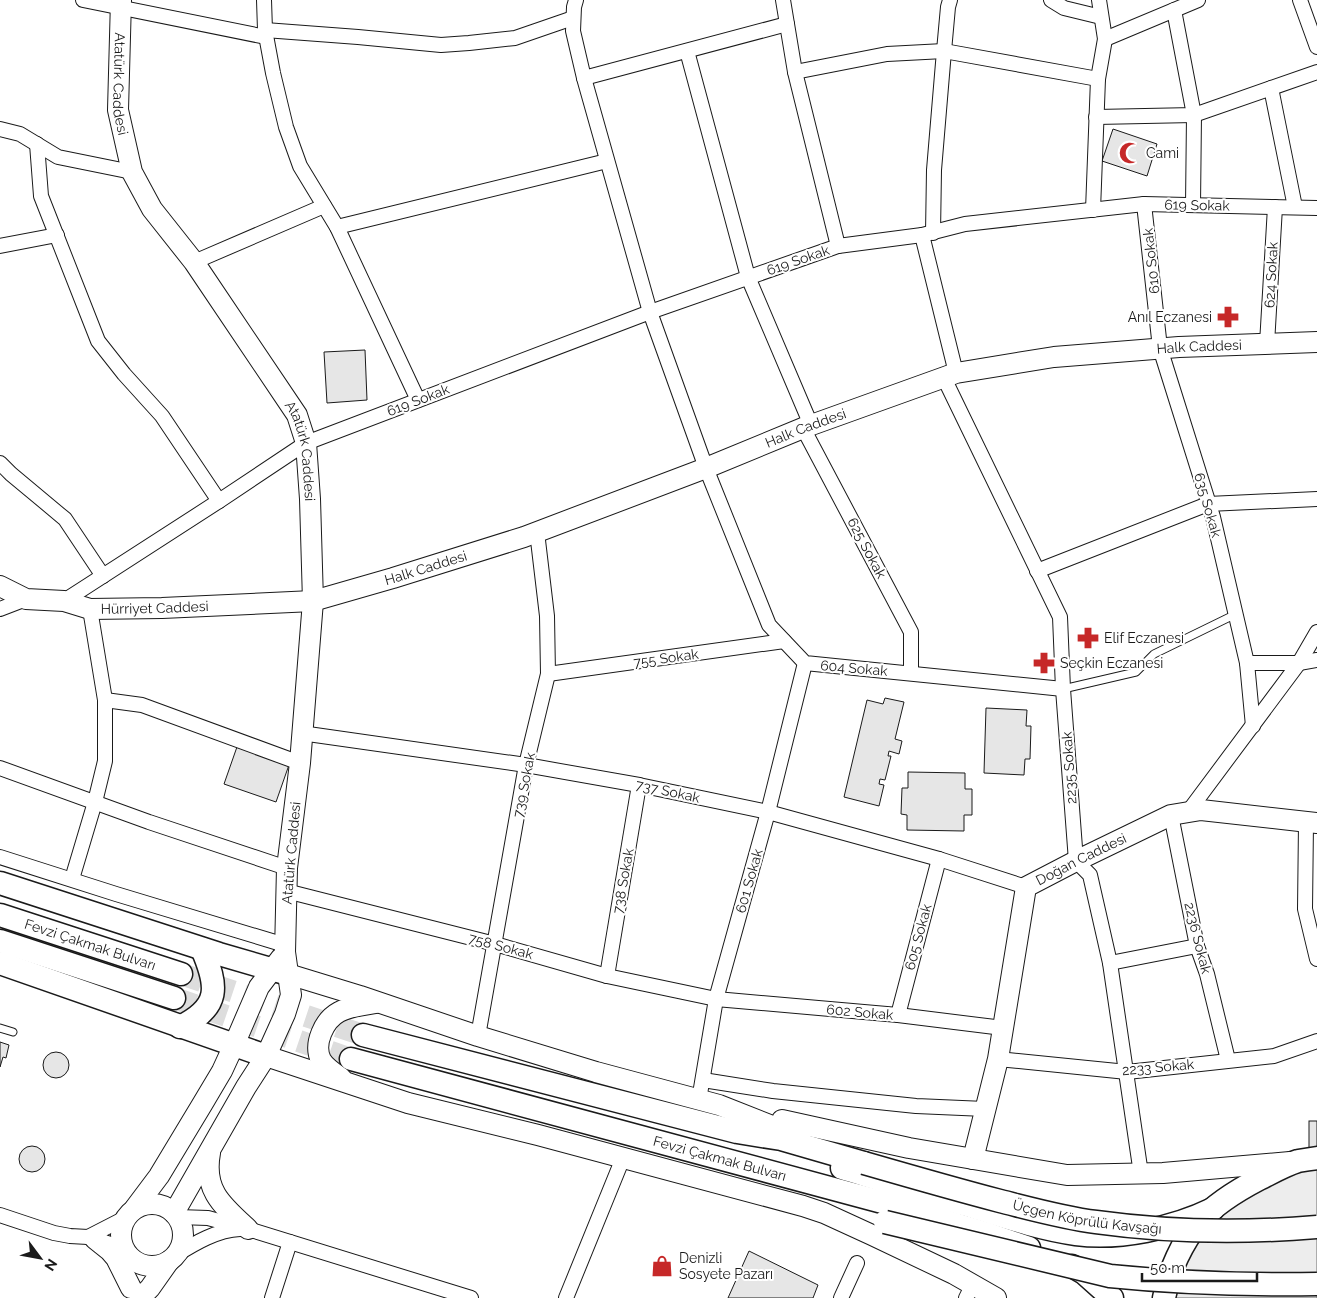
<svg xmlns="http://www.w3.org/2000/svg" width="1317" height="1298" viewBox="0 0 1317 1298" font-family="Raleway,sans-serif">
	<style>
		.green { fill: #ededed; stroke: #6a6a6a }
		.building { fill: #e6e6e6; stroke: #1a1a1a }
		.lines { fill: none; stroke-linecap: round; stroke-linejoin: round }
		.primary-tunnel { stroke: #ddd; stroke-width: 22; stroke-dasharray: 22 11; stroke-linecap: butt }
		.lane-casing { stroke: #1a1a1a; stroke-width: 9 }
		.street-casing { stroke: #1a1a1a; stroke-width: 16 }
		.secondary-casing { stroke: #1a1a1a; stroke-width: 22 }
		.primary-casing { stroke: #1a1a1a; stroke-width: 25 }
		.lane { stroke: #fff; stroke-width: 7 }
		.street { stroke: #fff; stroke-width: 14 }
		.secondary { stroke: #fff; stroke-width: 20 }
		.primary { stroke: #fff; stroke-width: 22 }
		.primary-bridge-casing { stroke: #1a1a1a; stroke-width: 25; stroke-linecap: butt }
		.primary-bridge { stroke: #fff; stroke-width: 22 }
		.labels { text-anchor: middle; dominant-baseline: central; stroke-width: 4; stroke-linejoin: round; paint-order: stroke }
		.street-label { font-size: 14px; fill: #1a1a1a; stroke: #fff }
		.poi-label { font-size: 14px; fill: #1a1a1a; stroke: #fff; text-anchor: start }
	</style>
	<rect width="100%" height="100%" fill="#fff"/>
	<!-- green -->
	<polygon class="green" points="1317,1158 1317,1298 1164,1298 1200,1221"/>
	<!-- building -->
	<g class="building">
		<polygon points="1113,129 1157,144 1147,176 1102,161"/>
		<polygon points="365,350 367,400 327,403 324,352"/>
		<polygon points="885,698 904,702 895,739 902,741 899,754 889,751 888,756 891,756 885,780 880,779 879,784 884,785 879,806 844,797 867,700 883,704"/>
		<polygon points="986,708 1027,710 1026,726 1031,726 1030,759 1025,759 1024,775 984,773"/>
		<polygon points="238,744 290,762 276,802 224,784"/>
		<polygon points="908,772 965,773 965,789 972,789 972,815 964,815 964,831 907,830 907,815 901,814 902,788 908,788"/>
		<polygon points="0,1042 9,1045 6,1058 3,1057 0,1067"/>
		<circle cx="56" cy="1065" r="13"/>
		<rect x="1309" y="1121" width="8" height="31"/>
		<circle cx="32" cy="1159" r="13"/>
		<polygon points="749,1251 818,1285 813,1298 728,1298"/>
	</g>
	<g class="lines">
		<!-- primary-tunnel -->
		<g class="primary-tunnel">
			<polyline points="181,974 363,1035"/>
			<polyline points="174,998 351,1059"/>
		</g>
		<!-- lane casing -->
		<g class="lane-casing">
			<g id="lane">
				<polyline points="1063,689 1136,672 1154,654 1236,614"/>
				<polyline points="0,1028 13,1032"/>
			</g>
		</g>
		<!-- street casing -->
		<g class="street-casing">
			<g id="street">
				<polyline points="83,0 266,37"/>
				<polyline points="264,0 265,30 273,73 286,127 300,166 337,227 418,400"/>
				<polyline points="576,0 574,7 573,31 584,78 650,312 706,468 769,625 805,663 1063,689"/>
				<polyline points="783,0 795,72 838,246"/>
				<polyline points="1051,0 1064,8 1101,17"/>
				<polyline points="1300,0 1317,47"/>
				<polyline points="1174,10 1194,115 1193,205"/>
				<polyline points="265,30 358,37 441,45 469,43 515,38 573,18"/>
				<polyline points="1105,39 1198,0"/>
				<polyline points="687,51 748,277 811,425"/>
				<polyline points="795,72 887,54 944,51 1098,79"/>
				<polyline points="584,78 787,24"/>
				<polyline points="1271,88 1295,207"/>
				<polyline points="1096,117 1194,115 1317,72"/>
				<polyline points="0,129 20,134 58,157 132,172"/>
				<polyline points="37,144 41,196 98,341 124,374 162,416 219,501"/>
				<polyline points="1144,204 1160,348 1213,517 1247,663 1253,726"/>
				<polyline points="1093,210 1098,79 1105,39 1099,0"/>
				<polyline points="337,227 607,161"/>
				<polyline points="933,233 934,170 944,51 948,7 950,0"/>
				<polyline points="922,235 956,373"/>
				<polyline points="0,246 57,235"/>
				<polyline points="194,262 324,206"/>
				<polyline points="1267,344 1275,207"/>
				<polyline points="944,378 1060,617 1063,689 1076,861 1090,875 1110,963 1141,1174"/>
				<polyline points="803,428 911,632 911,673"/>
				<polyline points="0,463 11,474 65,519 103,576"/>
				<polyline points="1037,571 1208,504 1317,499"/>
				<polyline points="64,601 219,501 306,443 650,312 838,246 922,235 965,224 1144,204 1317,208"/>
				<polyline points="0,609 26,599"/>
				<polyline points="1247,663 1299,663 1317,660"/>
				<polyline points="548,674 784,641"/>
				<polyline points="105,700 142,705 300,763"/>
				<polyline points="301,733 526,765 639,785 768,812 939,859 1026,887"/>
				<polyline points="0,768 149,822 287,868"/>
				<polyline points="1188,812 1299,663 1317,632"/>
				<polyline points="1171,815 1197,946 1207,974 1228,1060"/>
				<polyline points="1306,823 1305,909 1317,959"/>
				<polyline points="0,857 116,894 285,945"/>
				<polyline points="72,879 95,802 105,761 105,700 90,609"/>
				<polyline points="286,891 495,944 607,976 716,999 898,1015 1003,1028"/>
				<polyline points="1110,963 1197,946"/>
				<polyline points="607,976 639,785"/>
				<polyline points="898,1015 939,859"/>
				<polyline points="478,1036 526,765 548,674 547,616 537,532"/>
				<polyline points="998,1059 1127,1072 1274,1056 1317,1041"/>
				<polyline points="703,1080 773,1091 916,1106 985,1109"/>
				<polyline points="699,1100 716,999 768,812 805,663"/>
				<polyline points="0,1215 54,1233 70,1236 88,1237 123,1248"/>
				<polyline points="178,1217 208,1218 248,1229 471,1298"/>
				<polyline points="88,1237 125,1218"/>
				<path d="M 176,1255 C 195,1243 217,1230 240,1229"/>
				<polyline points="272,1298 290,1242"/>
				<polyline points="566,1298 623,1158"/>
				<polyline points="841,1298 857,1263"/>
				<polyline points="966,1298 973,1284"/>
			</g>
		</g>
		<!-- secondary casing -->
		<g class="secondary-casing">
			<g id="secondary">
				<path id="s1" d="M 121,0 L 118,110 L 132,172 L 152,209 L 194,262 L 297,415 L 306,443 L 310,499 L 313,601 L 300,763 L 287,868 L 285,952 L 291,995 L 285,1014 L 266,1056 L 246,1087 L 174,1213"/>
				<path id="s2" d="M 0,586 L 26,599 L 64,601 L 90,609 L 162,608 L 313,601 L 393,578 L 524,537 L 706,468 L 803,428 L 956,373 L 1054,357 L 1179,347 L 1317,342"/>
				<polyline points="288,974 360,996 478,1036 596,1072 719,1105 800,1137"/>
				<polyline points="266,1056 408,1103 538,1135 803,1206 824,1213 872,1235 954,1274 996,1298"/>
				<path d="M 341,1078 C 334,1073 325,1067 321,1060 C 313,1044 324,1020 339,1012 C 350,1006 364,1005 376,1003"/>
				<polyline points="782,1120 909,1148 1067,1175 1163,1173 1290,1162"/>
				<path d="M 210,1153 C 203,1191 223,1206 248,1229"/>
				<path id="s3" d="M 973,1159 L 998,1059 L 1026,887 L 1076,861 L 1171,815 L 1201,810 L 1317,823"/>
				<circle cx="152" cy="1235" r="31"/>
				<polyline points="135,1208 159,1176 203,1103 222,1071 234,1045 259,987 281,958"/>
				<polyline points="95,1239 110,1251 116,1258 131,1288"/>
				<polyline points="140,1298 150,1288 169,1261"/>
			</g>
		</g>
		<!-- primary casing -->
		<g class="primary-casing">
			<g id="primary">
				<polyline points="0,883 219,954 288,974"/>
				<path id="s4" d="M 0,915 L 181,974"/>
				<polyline points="0,941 174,998"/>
				<polyline points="0,963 266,1056"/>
				<path d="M 180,1027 C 221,1007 218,986 202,949"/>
				<polyline points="363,1035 737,1132 781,1139 864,1163"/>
				<path id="s5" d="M 351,1059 L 882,1202 L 985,1233 L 1029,1248"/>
				<path d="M 842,1168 C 885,1181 927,1194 970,1206 C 1005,1217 1040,1229 1076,1234 C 1119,1240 1174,1228 1213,1209"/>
				<polyline points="1072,1266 1084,1273 1112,1298"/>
				<path d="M 1164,1298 C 1169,1271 1182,1242 1200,1221 C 1216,1203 1238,1190 1259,1179 C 1271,1173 1285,1165 1298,1161 C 1304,1160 1311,1159 1317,1158"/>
			</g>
		</g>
		<!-- lane -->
		<use href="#lane" class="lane"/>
		<!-- street -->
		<use href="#street" class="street"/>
		<!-- secondary -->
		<use href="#secondary" class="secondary"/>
		<!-- primary -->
		<use href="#primary" class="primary"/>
		<!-- primary-bridge casing -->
		<g class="primary-bridge-casing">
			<g id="primary-bridge">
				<path id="s6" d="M 864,1163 C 909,1176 954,1189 1000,1201 C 1032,1209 1064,1218 1096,1222 C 1168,1232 1245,1233 1317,1227"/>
				<path d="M 885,1222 L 1110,1276 C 1179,1283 1248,1285 1317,1284"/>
			</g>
		</g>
		<!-- primary-bridge -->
		<use href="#primary-bridge" class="primary-bridge"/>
	</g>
	<!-- icons -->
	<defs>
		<g id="mosque-bare" transform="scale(1.725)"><path d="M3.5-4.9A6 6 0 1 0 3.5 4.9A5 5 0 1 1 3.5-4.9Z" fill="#c62828" stroke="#fff" stroke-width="2.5" paint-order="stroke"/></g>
		<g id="pharmacy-bare" transform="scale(1.725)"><path d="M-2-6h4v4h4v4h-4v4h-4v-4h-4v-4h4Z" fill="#c62828" stroke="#fff" stroke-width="2.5" paint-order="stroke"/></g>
		<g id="shop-bare" transform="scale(1.725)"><path d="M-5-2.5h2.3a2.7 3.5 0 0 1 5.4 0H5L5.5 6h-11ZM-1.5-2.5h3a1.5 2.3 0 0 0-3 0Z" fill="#c62828" stroke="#fff" stroke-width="2.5" paint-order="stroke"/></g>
	</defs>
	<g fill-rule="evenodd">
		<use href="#mosque-bare" x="1130" y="153"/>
		<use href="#pharmacy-bare" x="1228" y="317"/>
		<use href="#pharmacy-bare" x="1088" y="638"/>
		<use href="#pharmacy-bare" x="1044" y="663"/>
		<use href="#shop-bare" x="662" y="1266"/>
	</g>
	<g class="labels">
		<!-- street labels -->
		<g class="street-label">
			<text stroke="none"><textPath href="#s1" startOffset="84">Atatürk Caddesi</textPath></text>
			<text transform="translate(1197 205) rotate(1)">619 Sokak</text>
			<text transform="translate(798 260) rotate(-19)">619 Sokak</text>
			<text transform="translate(1151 261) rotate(-96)">610 Sokak</text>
			<text transform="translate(1271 275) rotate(-87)">624 Sokak</text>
			<text stroke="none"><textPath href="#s2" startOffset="1245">Halk Caddesi</textPath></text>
			<text transform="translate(418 400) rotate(-21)">619 Sokak</text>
			<text stroke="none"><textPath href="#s2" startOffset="840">Halk Caddesi</textPath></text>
			<text stroke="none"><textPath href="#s1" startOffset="504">Atatürk Caddesi</textPath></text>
			<text transform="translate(1208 505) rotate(74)">635 Sokak</text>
			<text transform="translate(867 548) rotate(62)">625 Sokak</text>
			<text stroke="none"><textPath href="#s2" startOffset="435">Halk Caddesi</textPath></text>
			<text stroke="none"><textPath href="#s2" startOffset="159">Hürriyet Caddesi</textPath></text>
			<text transform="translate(666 658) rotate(-8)">755 Sokak</text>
			<text transform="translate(854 668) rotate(5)">604 Sokak</text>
			<text transform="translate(1069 768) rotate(-94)">2235 Sokak</text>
			<text transform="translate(524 785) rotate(-79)">739 Sokak</text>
			<text transform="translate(668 791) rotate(12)">737 Sokak</text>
			<text transform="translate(291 853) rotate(-85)">Atatürk Caddesi</text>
			<text stroke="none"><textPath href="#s3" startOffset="339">Doğan Caddesi</textPath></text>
			<text transform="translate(623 881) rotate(-80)">738 Sokak</text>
			<text transform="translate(749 881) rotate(-74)">601 Sokak</text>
			<text transform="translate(918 937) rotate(-75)">605 Sokak</text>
			<text transform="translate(1198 938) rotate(76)">2236 Sokak</text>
			<text stroke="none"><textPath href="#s4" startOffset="95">Fevzi Çakmak Bulvarı</textPath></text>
			<text transform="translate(501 946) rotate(15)">758 Sokak</text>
			<text transform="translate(860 1012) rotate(5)">602 Sokak</text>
			<text transform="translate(1158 1067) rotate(-5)">2233 Sokak</text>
			<text stroke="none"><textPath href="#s5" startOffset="382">Fevzi Çakmak Bulvarı</textPath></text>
			<text stroke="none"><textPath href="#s6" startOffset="230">Üçgen Köprülü Kavşağı</textPath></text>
		</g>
		<!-- poi labels -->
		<g class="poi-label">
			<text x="1146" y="153">Cami</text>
			<text x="1212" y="317" text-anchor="end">Anıl Eczanesi</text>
			<text x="1104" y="638">Elif Eczanesi</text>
			<text x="1060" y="663">Seçkin Eczanesi</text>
			<text x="679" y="1258">Denizli<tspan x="679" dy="16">Sosyete Pazarı</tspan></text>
		</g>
	</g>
	<!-- north arrow -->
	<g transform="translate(40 1258) rotate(122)" stroke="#ffffff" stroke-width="4" paint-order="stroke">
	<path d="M0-4L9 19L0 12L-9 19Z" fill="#1a1a1a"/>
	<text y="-8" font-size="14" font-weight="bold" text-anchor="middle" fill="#1a1a1a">N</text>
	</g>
	<!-- scale -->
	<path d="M1142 1273v8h115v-8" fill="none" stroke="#1a1a1a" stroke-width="2.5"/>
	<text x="1150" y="1273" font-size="15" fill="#1a1a1a" stroke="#ffffff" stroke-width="4" paint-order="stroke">50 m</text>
</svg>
